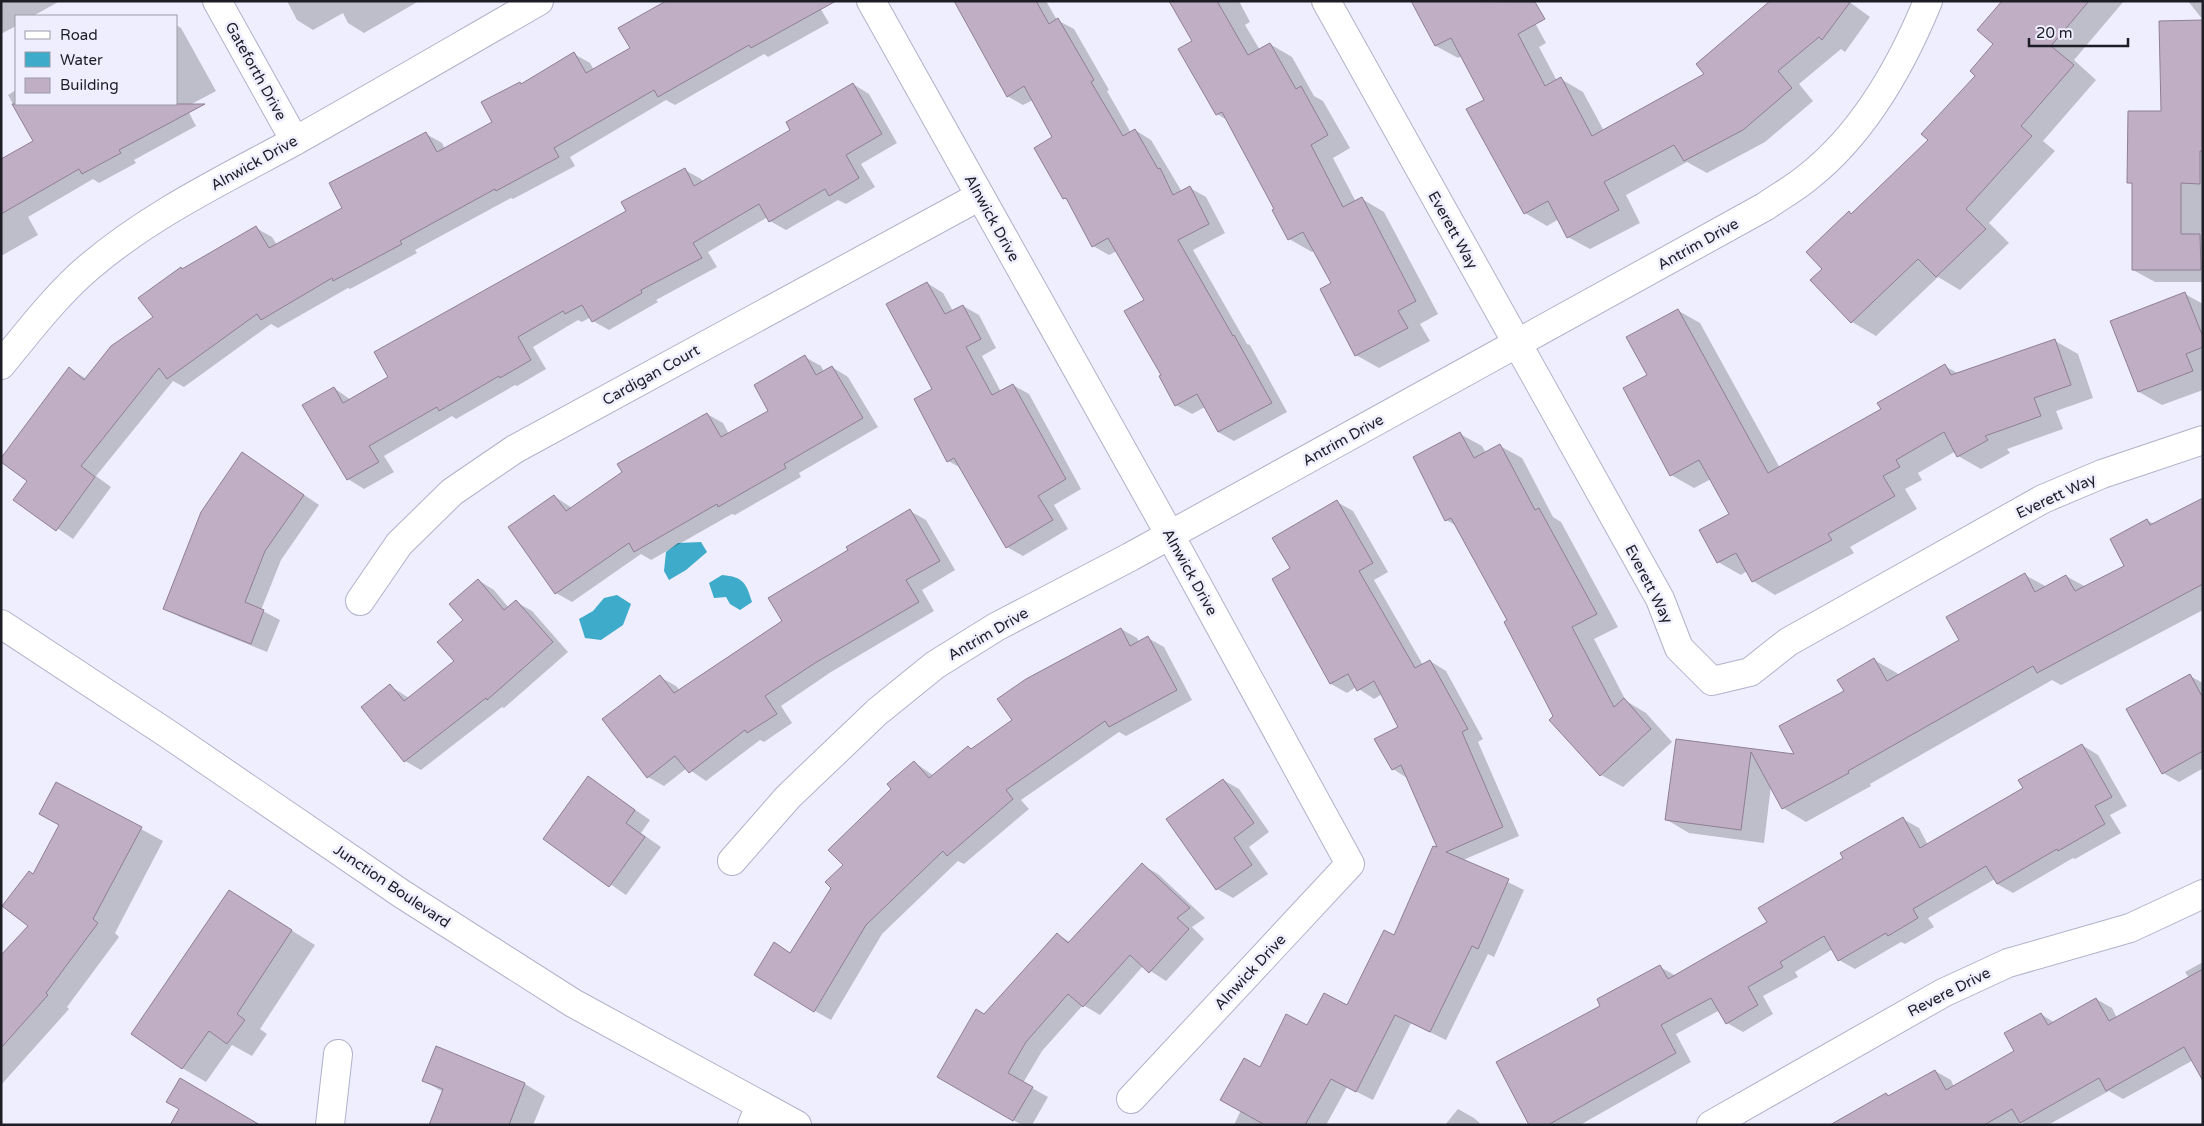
<svg xmlns="http://www.w3.org/2000/svg" width="2204" height="1126" viewBox="0 0 2204 1126" font-family="'Varela Round',sans-serif">
	<style>
		.water { fill: #3dabc9 }
		.shadow { fill: #0003 }
		.building { fill: #c0aec4; stroke: #8f7f94 }
		.lines { fill: none; stroke-linecap: round; stroke-linejoin: round }
		.minor-casing { stroke: #b1b1cb; stroke-width: 30 }
		.secondary-casing { stroke: #b1b1cb; stroke-width: 30 }
		.minor { stroke: #fff; stroke-width: 28 }
		.secondary { stroke: #fff; stroke-width: 28 }
		.labels { text-anchor: middle; dominant-baseline: central; stroke-width: 5; stroke-linejoin: round; paint-order: stroke }
		.street-label { font-size: 15px; fill: #1d1d26; stroke: #eeeefe }
	</style>
	<rect width="100%" height="100%" fill="#eeeefe"/>
	<!-- water -->
	<g class="water">
		<polygon points="701,542 707,552 686,570 669,580 664,571 666,552 678,543"/>
		<path d="M 722,575 C 744,577 746,583 752,602 L 740,610 L 730,604 L 726,597 L 714,598 L 709,583 Z"/>
		<polygon points="617,595 631,604 623,625 601,640 585,638 579,619 593,611 604,598"/>
	</g>
	<!-- shadow -->
	<g class="shadow">
		<polygon points="1,1 60,1 33,16 16,16 16,26 1,34"/>
		<polygon points="287,1 419,1 364,33 348,23 343,13 313,30 297,20"/>
		<polygon points="816,1 829,23 768,57 764,54 675,105 666,100 570,157 575,166 513,199 511,198 415,250 417,253 350,289 348,288 278,328 271,324 184,387 173,381 96,476 111,487 73,539 15,499 29,480 70,369 87,379 155,317 181,268 184,270 256,228 272,237 277,245 344,209 426,134 442,143 445,149 493,123 522,85 574,54 590,63 594,70"/>
		<polygon points="968,1 1046,1 1057,20 1074,29 1109,90 1107,91 1131,133 1135,130 1151,140 1182,192 1190,188 1206,197 1225,233 1193,250 1247,344 1250,345 1287,412 1234,441 1218,432 1205,407 1192,414 1176,405 1163,375 1146,300 1117,251 1109,255 1093,246 1069,201 1064,198 1054,137 1033,100 1023,105 1007,96"/>
		<polygon points="1170,1 1239,1 1250,22 1245,25 1260,50 1270,44 1292,57 1314,96 1323,101 1350,148 1333,158 1356,202 1362,199 1384,212 1438,314 1420,324 1430,341 1379,368 1356,355 1332,283 1315,250 1312,252 1289,239 1276,209 1227,120 1217,114 1193,42"/>
		<polygon points="1412,1 1523,1 1546,43 1539,47 1557,81 1561,79 1583,92 1604,131 1848,1 1870,17 1845,52 1841,49 1799,84 1813,101 1765,142 1707,173 1687,162 1626,195 1640,223 1590,249 1568,237 1559,219 1547,226 1525,213 1486,100 1462,56 1458,58 1436,46"/>
		<polygon points="2003,1 2124,1 2074,60 2096,80 2043,141 2055,151 1989,223 2009,243 1960,290 1938,277 1876,336 1852,322 1812,280 1824,269 1849,213 1852,215 1930,140 1977,76 1995,44"/>
		<polygon points="2188,1 2203,1 2203,20"/>
		<polygon points="176,25 181,28 216,91 186,107 196,126 134,160 136,163 99,183 93,179 28,217 38,235 1,256 1,161 34,142 8,95 16,90 16,104 176,104"/>
		<polygon points="2203,55 2203,282 2155,282 2133,270 2133,185 2129,182 2162,112"/>
		<polygon points="853,84 869,94 897,143 861,164 875,187 846,204 838,200 786,230 770,221 768,217 708,252 717,267 656,300 658,302 609,330 593,321 591,317 582,322 578,320 533,347 546,369 517,386 515,385 456,419 452,416 384,456 394,472 364,489 348,479 334,388 351,400 390,378 685,170 701,179 703,182 792,130"/>
		<polygon points="927,283 943,293 953,311 963,306 979,315 996,348 982,356 1001,392 1013,385 1029,394 1081,489 1054,505 1068,529 1023,556 1007,547 961,468 948,461 934,389"/>
		<polygon points="2185,294 2203,304 2203,390 2162,405 2139,392"/>
		<polygon points="1677,310 1700,323 1780,468 1882,409 1945,366 1959,374 2055,341 2078,354 2093,398 2056,411 2063,429 2007,449 2010,453 1981,469 1958,456 1956,451 1918,473 1922,480 1905,489 1917,509 1850,547 1854,553 1775,595 1753,581 1747,571 1741,575 1718,562 1731,515 1711,479 1694,488 1671,475 1649,375"/>
		<polygon points="805,357 821,366 824,372 832,367 848,377 878,427 799,473 801,477 735,515 732,514 651,560 641,554 572,602 556,593 554,496 572,508 707,414 723,423 729,434 770,411"/>
		<polygon points="1460,434 1482,446 1486,453 1500,446 1522,458 1553,517 1561,522 1618,627 1594,639 1626,701 1646,713 1672,742 1623,787 1601,775 1555,716 1509,621 1457,526 1446,520"/>
		<polygon points="243,453 319,505 281,560 261,610 280,620 267,652 180,617 164,608"/>
		<polygon points="2203,499 2203,610 2061,685 2052,680 1870,784 1871,786 1806,822 1783,808 1771,786 1764,843 1689,833 1667,820 1677,740 1797,755 1846,691 1874,660 1897,673 1899,676 1961,641 2025,575 2047,587 2066,576 2086,587 2126,566 2147,520 2154,524"/>
		<polygon points="1337,502 1353,511 1388,572 1374,580 1423,665 1430,661 1446,671 1483,739 1478,742 1519,836 1463,860 1524,890 1494,957 1488,954 1446,1040 1411,1023 1373,1100 1347,1087 1326,1125 1234,1125 1260,1069 1308,1027 1348,1007 1394,937 1439,850 1407,778 1393,769 1400,727 1382,694 1374,699 1356,687 1347,693 1331,684 1291,569"/>
		<polygon points="910,511 926,520 955,570 922,590 934,611 831,672 781,706 792,723 764,742 760,740 706,781 687,768 664,786 648,777 660,677 676,686 680,691 783,622 849,550"/>
		<polygon points="478,580 494,590 509,608 516,602 532,611 568,652 504,708 502,707 421,770 405,761 363,708 390,686 409,698 456,661"/>
		<polygon points="1121,629 1137,638 1139,642 1148,638 1164,647 1192,700 1126,736 1119,732 1021,800 1029,809 964,864 958,861 882,934 831,1020 815,1011 791,954 892,789 914,762 934,776 968,747 972,750 1014,721"/>
		<polygon points="2190,676 2203,683 2203,771 2202,769 2179,782 2163,773"/>
		<polygon points="2082,745 2098,755 2127,806 2110,815 2121,833 2075,859 2073,858 2013,893 1997,884 1995,879 1928,918 1934,927 1905,944 1901,942 1855,969 1839,960 1833,949 1795,972 1798,977 1763,996 1773,1014 1743,1032 1727,1023 1720,1010 1676,1034 1691,1062 1580,1125 1554,1125 1551,1123 1602,1006 1660,967 1676,976 1768,923 1845,859 1903,819 1919,828 1928,845 2025,789"/>
		<polygon points="589,778 650,820 641,833 661,847 626,895 545,839"/>
		<polygon points="1223,780 1239,789 1269,832 1249,847 1268,874 1233,898 1217,889"/>
		<polygon points="141,829 163,841 115,933 119,937 67,1007 69,1009 1,1085 1,957 30,925 33,875"/>
		<polygon points="1142,865 1158,874 1205,918 1192,927 1204,939 1166,981 1143,966 1100,1015 1083,1005 1042,1051 1023,1083 1048,1097 1032,1125 1022,1125 939,1077 984,1015 1057,934 1070,942"/>
		<polygon points="230,892 315,945 260,1029 267,1034 252,1056 232,1045 206,1082 182,1068"/>
		<polygon points="2203,962 2203,1061 2197,1058 2123,1099 2109,1091 2048,1125 2026,1125 2021,1122 2016,1125 1865,1125 1886,1094 1890,1096 1935,1071 1951,1080 1954,1087 2015,1052 2041,1014 2055,1023 2096,999 2112,1008 2117,1018 2189,978 2185,972"/>
		<polygon points="436,1048 525,1084 545,1096 533,1125 430,1125 443,1092 423,1080"/>
		<polygon points="1458,1109 1474,1118 1482,1125 1445,1125"/>
	</g>
	<!-- building -->
	<g class="building">
		<polygon points="666,1 836,1 751,48 749,45 658,97 654,90 554,148 559,157 496,191 495,189 400,241 402,244 333,281 332,278 261,320 257,314 167,379 159,368 81,466 95,477 56,531 13,500 27,481 1,462 1,458 69,367 84,380 111,346 153,317 138,298 181,267 182,269 256,226 269,248 342,208 329,183 426,132 437,152 492,122 481,102 520,82 521,84 574,52 586,73 630,48 618,28"/>
		<polygon points="954,1 1036,1 1049,24 1058,18 1094,80 1091,82 1123,136 1135,129 1158,169 1160,168 1173,195 1190,186 1209,224 1178,240 1233,336 1234,335 1272,403 1218,432 1197,394 1175,406 1159,376 1161,375 1124,311 1144,300 1108,238 1092,247 1066,198 1063,199 1034,148 1052,137 1024,86 1007,97"/>
		<polygon points="1169,1 1217,1 1248,55 1270,43 1296,89 1301,86 1328,135 1311,145 1343,207 1362,197 1416,301 1398,311 1408,328 1355,356 1320,289 1331,283 1303,232 1288,240 1272,210 1274,209 1222,112 1216,115 1178,49 1192,41"/>
		<polygon points="1411,1 1535,2 1545,19 1518,34 1545,86 1561,77 1592,136 1704,74 1696,64 1770,1 1851,1 1822,40 1819,37 1778,71 1792,88 1743,130 1684,161 1674,145 1604,182 1619,210 1567,238 1548,201 1524,214 1466,109 1484,100 1451,38 1435,46"/>
		<polygon points="2002,1 2089,1 2051,46 2074,65 2021,126 2032,136 1966,209 1986,229 1936,277 1918,259 1851,323 1810,280 1822,269 1806,252 1849,211 1851,214 1928,140 1921,134 1975,76 1970,71 1993,44 1977,30"/>
		<polygon points="2203,20 2203,151 2200,151 2200,184 2181,183 2181,234 2200,234 2201,270 2132,270 2132,183 2127,183 2128,111 2161,111 2159,21"/>
		<polygon points="853,83 882,134 846,155 859,178 829,196 825,189 769,222 759,204 693,243 702,258 641,290 642,293 592,322 582,305 565,314 563,311 518,337 531,360 500,378 499,376 439,411 437,407 369,446 379,462 347,480 302,405 334,387 343,403 388,377 374,352 626,211 621,202 685,168 694,186 790,130 786,122"/>
		<polygon points="12,104 205,104 119,150 121,153 82,174 79,169 1,214 1,159 33,141"/>
		<polygon points="927,282 945,314 963,305 981,339 966,347 992,395 1013,384 1066,479 1038,496 1053,520 1006,548 954,458 947,462 914,399 932,389 886,304"/>
		<polygon points="2185,292 2203,337 2203,347 2186,354 2193,371 2138,392 2110,321"/>
		<polygon points="1678,309 1768,473 1881,409 1877,403 1945,364 1951,375 2055,339 2071,385 2034,398 2041,416 1985,436 1988,440 1957,457 1944,432 1896,460 1900,467 1883,476 1895,496 1828,534 1832,540 1752,582 1736,553 1717,563 1699,530 1729,514 1699,460 1670,476 1623,388 1647,375 1626,337"/>
		<polygon points="805,355 816,375 832,366 863,418 784,464 786,468 718,507 717,504 634,552 629,543 555,594 508,527 554,495 566,511 622,472 617,464 707,413 721,437 768,411 754,385"/>
		<polygon points="1460,432 1474,458 1500,444 1535,510 1539,508 1597,614 1572,627 1614,707 1624,698 1651,729 1600,776 1549,720 1553,716 1504,622 1507,620 1451,518 1445,521 1413,457"/>
		<polygon points="242,452 304,495 265,551 245,602 264,610 251,644 163,609 201,512"/>
		<polygon points="2203,498 2203,584 2037,673 2033,666 1848,771 1849,773 1782,809 1751,752 1741,830 1665,820 1676,739 1794,754 1779,726 1844,691 1837,680 1874,658 1887,681 1959,640 1946,617 2025,573 2035,592 2066,575 2075,591 2124,566 2110,539 2147,519 2150,525"/>
		<polygon points="1337,500 1373,563 1359,571 1415,668 1430,660 1468,729 1462,732 1503,827 1446,852 1509,879 1478,949 1472,946 1430,1032 1395,1015 1356,1092 1331,1079 1305,1125 1265,1125 1220,1100 1244,1058 1260,1067 1286,1014 1307,1025 1324,993 1347,1005 1384,930 1394,935 1433,846 1437,847 1401,765 1392,770 1374,739 1398,727 1374,681 1357,691 1348,674 1330,684 1272,579 1290,568 1272,538"/>
		<polygon points="910,509 940,561 906,580 919,602 815,663 765,696 777,714 747,733 745,730 689,773 675,756 647,778 602,719 660,675 674,693 782,621 768,598 848,550 846,547"/>
		<polygon points="478,579 504,610 516,600 553,642 487,700 486,698 404,762 361,707 390,684 404,701 454,661 437,642 463,620 449,604"/>
		<polygon points="1121,628 1130,646 1148,636 1177,690 1109,727 1105,721 1006,790 1013,799 947,856 943,851 866,925 814,1012 754,975 774,942 790,953 831,888 825,882 843,865 828,850 891,789 887,784 914,761 929,778 968,746 971,749 1012,720 997,699 1026,679"/>
		<polygon points="2190,674 2203,698 2203,751 2162,774 2126,709"/>
		<polygon points="2082,744 2112,797 2095,806 2105,824 2058,851 2057,849 1997,884 1986,866 1913,909 1918,918 1888,936 1886,933 1838,961 1824,936 1780,962 1783,967 1748,987 1758,1005 1726,1024 1711,998 1661,1025 1676,1053 1548,1125 1529,1125 1496,1062 1600,1006 1597,999 1660,965 1668,979 1767,922 1758,908 1843,858 1840,853 1903,817 1920,848 2023,788 2018,780"/>
		<polygon points="588,776 635,810 626,823 645,837 609,887 543,839"/>
		<polygon points="1223,779 1254,823 1234,838 1252,865 1216,890 1166,819"/>
		<polygon points="56,782 142,827 93,919 98,923 46,993 48,995 1,1048 1,955 28,926 2,906 29,871 33,874 59,825 39,814"/>
		<polygon points="1142,863 1190,908 1177,918 1189,929 1149,973 1130,955 1083,1007 1068,994 1026,1042 1008,1073 1033,1087 1013,1121 937,1077 976,1009 984,1014 1057,933 1068,943"/>
		<polygon points="229,890 292,930 237,1014 245,1020 227,1044 209,1031 182,1069 131,1034"/>
		<polygon points="2203,969 2203,1081 2184,1047 2106,1091 2099,1078 2020,1123 2012,1109 1984,1125 1830,1125 1886,1093 1888,1096 1935,1070 1946,1090 2014,1051 2004,1033 2041,1013 2048,1025 2096,998 2109,1021"/>
		<polygon points="436,1046 525,1083 509,1125 429,1125 443,1089 422,1081"/>
		<polygon points="180,1078 260,1125 170,1125 179,1109 166,1102"/>
	</g>
	<g class="lines">
		<!-- minor casing -->
		<g class="minor-casing">
			<g id="minor">
				<polyline points="217,1 295,141"/>
				<polyline points="871,1 1170,535 1350,864 1131,1099"/>
				<polyline points="1326,1 1660,599 1679,648 1712,681 1750,672 1788,642 2043,499 2102,474 2203,440"/>
				<path d="M 1,365 C 29,331 56,295 89,267 C 150,215 223,180 293,142 C 375,96 457,48 539,1"/>
				<polyline points="360,601 399,544 452,492 515,449 980,196"/>
				<path d="M 732,861 L 788,797 L 877,712 L 935,665 L 996,627 L 1130,557 L 1766,206 C 1780,196 1795,188 1808,177 C 1864,133 1901,67 1928,1"/>
				<polyline points="330,1125 338,1054"/>
				<polyline points="752,1125 760,1105"/>
				<polyline points="1711,1125 1943,993 2008,963 2130,928 2203,894"/>
			</g>
		</g>
		<!-- secondary casing -->
		<g class="secondary-casing">
			<polyline id="secondary" points="1,624 168,734 402,894 573,1003 797,1125"/>
		</g>
		<!-- minor -->
		<use href="#minor" class="minor"/>
		<!-- secondary -->
		<use href="#secondary" class="secondary"/>
	</g>
	<g class="labels">
		<!-- street labels -->
		<g class="street-label">
			<text transform="translate(256 71) rotate(61)">Gateforth Drive</text>
			<text transform="translate(254 163) rotate(-29)">Alnwick Drive</text>
			<text transform="translate(992 218) rotate(61)">Alnwick Drive</text>
			<text transform="translate(1453 230) rotate(61)">Everett Way</text>
			<text transform="translate(1698 244) rotate(-29)">Antrim Drive</text>
			<text transform="translate(651 375) rotate(-29)">Cardigan Court</text>
			<text transform="translate(1343 440) rotate(-29)">Antrim Drive</text>
			<text transform="translate(2056 496) rotate(-25)">Everett Way</text>
			<text transform="translate(1190 572) rotate(61)">Alnwick Drive</text>
			<text transform="translate(1649 584) rotate(63)">Everett Way</text>
			<text transform="translate(988 634) rotate(-30)">Antrim Drive</text>
			<text transform="translate(392 886) rotate(34)">Junction Boulevard</text>
			<text transform="translate(1250 972) rotate(-47)">Alnwick Drive</text>
			<text transform="translate(1949 992) rotate(-27)">Revere Drive</text>
		</g>
	</g>
	<!-- border -->
	<rect width="2204" height="1126" fill="none" stroke="#1d1d26" stroke-width="5"/>
	<!-- legend -->
	<rect x="15" y="15" width="162" height="90" fill="#eeeefe" stroke="#9a9aa8"/>
	<rect x="25" y="31" width="25" height="8" fill="#ffffff" stroke="#9a9aa8"/>
	<text x="60" y="40" font-size="15" fill="#1d1d26">Road</text>
	<rect x="25" y="52" width="25" height="15" fill="#3dabc9" stroke="#9a9aa8"/>
	<text x="60" y="65" font-size="15" fill="#1d1d26">Water</text>
	<rect x="25" y="78" width="25" height="15" fill="#c0aec4" stroke="#9a9aa8"/>
	<text x="60" y="90" font-size="15" fill="#1d1d26">Building</text>
	<!-- scale -->
	<path d="M2029 38v8h99v-8" fill="none" stroke="#1d1d26" stroke-width="2.5"/>
	<text x="2036" y="38" font-size="15" fill="#1d1d26" stroke="#eeeefe" stroke-width="4" paint-order="stroke">20 m</text>
</svg>
